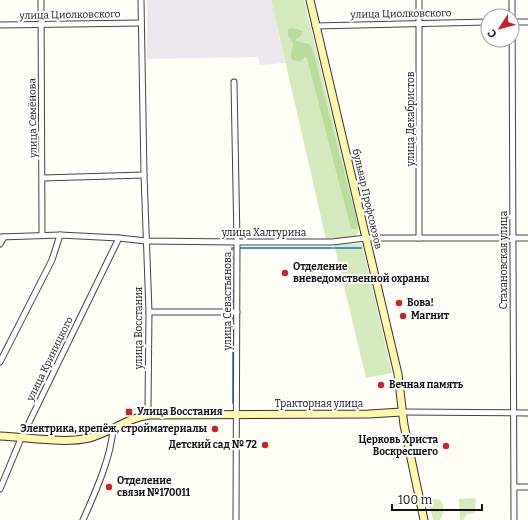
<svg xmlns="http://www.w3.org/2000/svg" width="528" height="520" viewBox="0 0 528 520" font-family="Bitter,serif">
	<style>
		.industrial { fill: #eee6ef }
		.green { fill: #d5ebbd }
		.forest { fill: #b9dc9c }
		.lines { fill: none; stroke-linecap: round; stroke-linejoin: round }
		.stream { stroke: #3f96cf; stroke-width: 2 }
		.minor-casing { stroke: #444; stroke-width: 7 }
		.secondary-casing { stroke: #333; stroke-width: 9 }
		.minor { stroke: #fff; stroke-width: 5 }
		.secondary { stroke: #fff6b0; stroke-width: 7 }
		.poi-dot { fill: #c4262e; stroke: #fff; stroke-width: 1.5 }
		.labels { text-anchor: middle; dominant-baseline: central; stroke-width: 4; stroke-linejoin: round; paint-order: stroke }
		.street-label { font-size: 10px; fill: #111; stroke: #fff }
		.poi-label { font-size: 10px; font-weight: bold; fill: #111; stroke: #fff; text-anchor: start }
	</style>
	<rect width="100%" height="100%" fill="#fffdf5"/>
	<!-- industrial -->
	<polygon class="industrial" points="147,0 271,0 285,63 260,65 258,57 147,59"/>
	<!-- green -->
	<g class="green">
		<polygon points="271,0 304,0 359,228 358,233 354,237 326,239"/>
		<polygon points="334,244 362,244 392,373 366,378"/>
		<polygon points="476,498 475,513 467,514 463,520 460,520 459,499"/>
		<path d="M 428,499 L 439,499 C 445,505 444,513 440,520 L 433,520 Z"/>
	</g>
	<!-- forest -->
	<polygon class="forest" points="293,28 303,31 301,36 296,39 296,41 309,44 312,47 358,226 355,229 351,229 307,58 305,57 300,62 292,60 291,56 293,43 288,35 288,29"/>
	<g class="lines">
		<!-- stream -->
		<g class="stream">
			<polyline points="240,248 332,248"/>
			<polyline points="334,248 361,248"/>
			<polyline points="233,307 232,248 234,248"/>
			<polyline points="233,317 233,403"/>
		</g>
		<!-- minor casing -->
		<g class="minor-casing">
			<g id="minor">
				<polyline points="41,0 42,235"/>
				<polyline points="141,0 144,175 149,312 148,408 150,415"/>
				<polyline points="419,0 419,238"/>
				<polyline points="512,0 514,520"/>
				<polyline points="512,22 528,22"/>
				<polyline points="0,25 141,23"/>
				<polyline points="315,26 488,22"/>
				<polyline points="234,82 237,242 236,520"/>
				<polyline points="43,178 144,175"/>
				<polyline points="0,237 60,235 119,238 146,241 237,242 332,242 366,238 528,238"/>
				<polyline points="0,244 4,237"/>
				<polyline points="149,312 237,312"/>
				<polyline points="0,362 52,260 60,235"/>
				<polyline points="402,412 528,413"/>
				<polyline points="514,487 528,487"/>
				<polyline points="0,489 20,441 119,238"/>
				<path d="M 83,520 C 95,493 111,458 113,429"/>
			</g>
		</g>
		<!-- secondary casing -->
		<g class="secondary-casing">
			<g id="secondary">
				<polyline points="310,0 398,374 404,425 424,520"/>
				<path d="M 0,436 C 28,437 63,444 89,438 C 110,433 128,417 150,415 L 369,414 L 402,412"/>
			</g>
		</g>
		<!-- minor -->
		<use href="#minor" class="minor"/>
		<!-- secondary -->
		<use href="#secondary" class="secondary"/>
	</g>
	<!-- markers -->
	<g class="poi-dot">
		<circle cx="285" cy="273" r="4"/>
		<circle cx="399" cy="303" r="4"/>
		<circle cx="403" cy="316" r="4"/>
		<circle cx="381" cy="385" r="4"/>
		<rect x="125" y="408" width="8" height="8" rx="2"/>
		<circle cx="215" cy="429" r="4"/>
		<circle cx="265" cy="445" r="4"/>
		<circle cx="446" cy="446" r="4"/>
		<circle cx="109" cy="487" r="4"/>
	</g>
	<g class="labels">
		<!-- street labels -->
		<g class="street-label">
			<text transform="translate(401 14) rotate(-1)">улица Циолковского</text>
			<text transform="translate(70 15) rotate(-1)">улица Циолковского</text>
			<text transform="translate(33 118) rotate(-91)">улица Семёнова</text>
			<text transform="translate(411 119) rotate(-90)">улица Декабристов</text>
			<text transform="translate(367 199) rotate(77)">бульвар Профсоюзов</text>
			<text x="264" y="233">улица Халтурина</text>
			<text transform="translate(504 260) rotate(-90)">Стахановская улица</text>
			<text transform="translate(228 301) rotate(-90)">улица Севастьянова</text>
			<text transform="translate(139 328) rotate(-90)">улица Восстания</text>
			<text transform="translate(50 359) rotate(-64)">улица Криницкого</text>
			<text x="319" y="404">Тракторная улица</text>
		</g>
		<!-- poi labels -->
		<g class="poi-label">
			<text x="293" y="267">Отделение<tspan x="293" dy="12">вневедомственной охраны</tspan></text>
			<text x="407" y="303">Вова!</text>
			<text x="411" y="316">Магнит</text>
			<text x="389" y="385">Вечная память</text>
			<text x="137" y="412">Улица Восстания</text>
			<text x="207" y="429" text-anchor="end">Электрика, крепёж, стройматериалы</text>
			<text x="438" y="440" text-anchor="end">Церковь Христа<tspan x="438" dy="12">Воскресшего</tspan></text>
			<text x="257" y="445" text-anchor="end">Детский сад № 72</text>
			<text x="117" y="481">Отделение<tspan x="117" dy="12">связи №170011</tspan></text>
		</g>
	</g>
	<!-- north arrow -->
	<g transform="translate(500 28) rotate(234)"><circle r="19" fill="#ffffff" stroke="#a0a0a0"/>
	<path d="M0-3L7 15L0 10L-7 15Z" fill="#c4262e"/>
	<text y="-6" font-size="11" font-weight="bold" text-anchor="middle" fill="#111111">С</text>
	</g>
	<!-- scale -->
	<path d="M392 504v6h90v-6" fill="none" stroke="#111111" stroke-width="2"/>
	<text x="398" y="504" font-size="12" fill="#111111" stroke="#ffffff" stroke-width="3" paint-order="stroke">100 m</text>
</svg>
